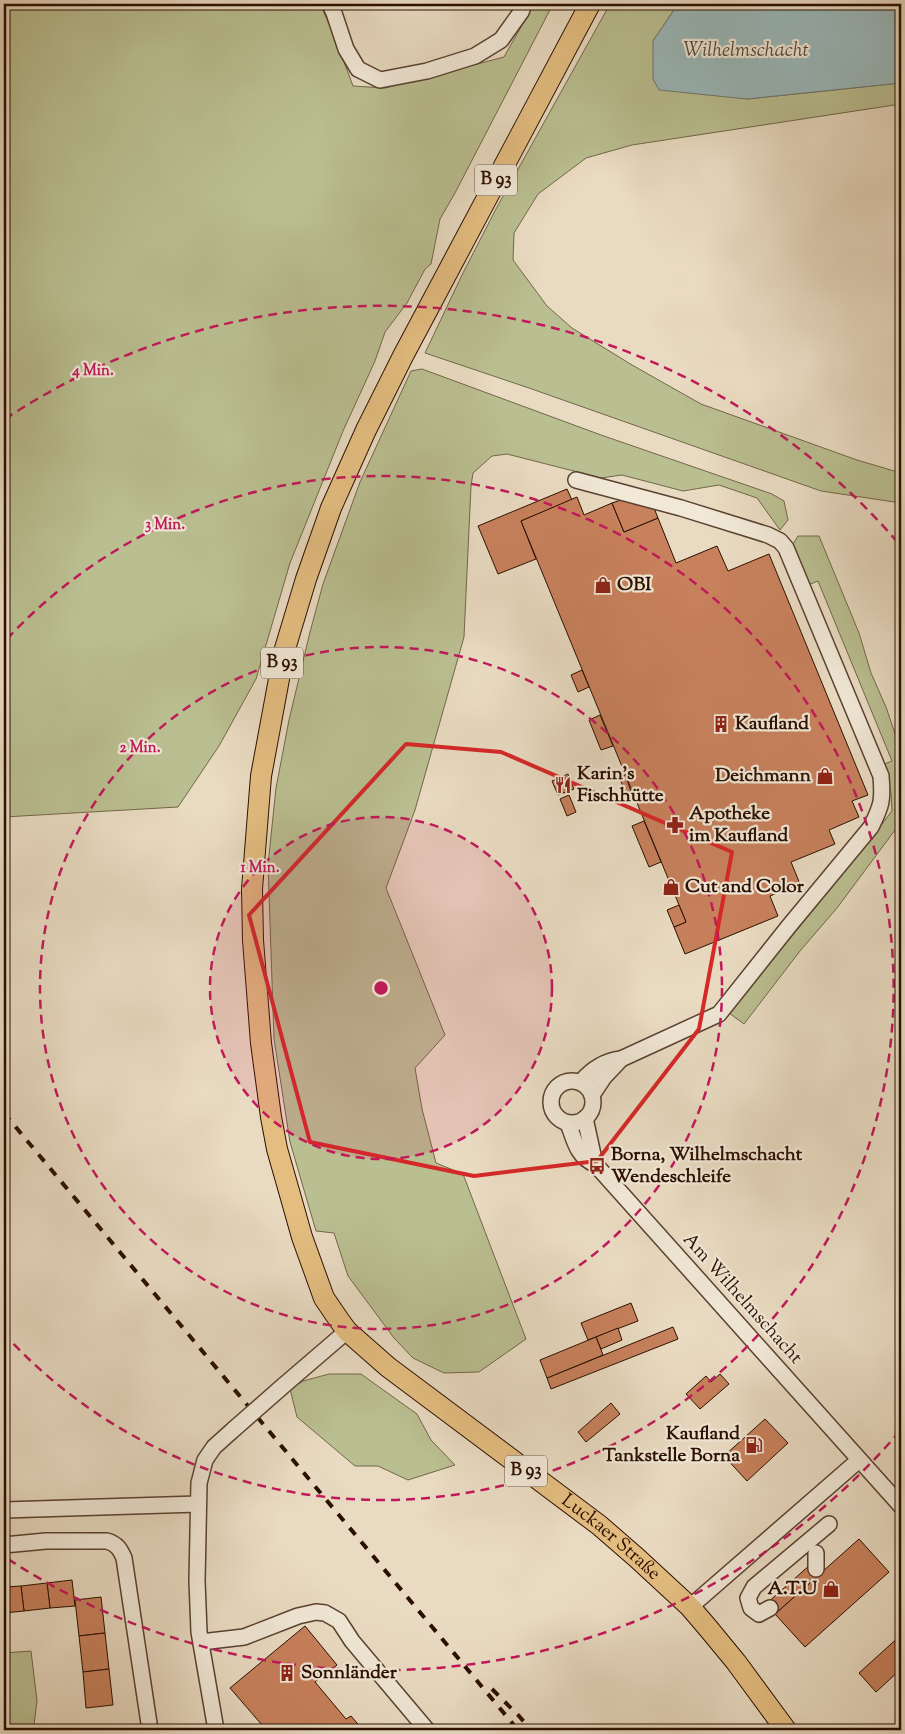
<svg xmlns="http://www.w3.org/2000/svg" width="905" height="1734" viewBox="0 0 905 1734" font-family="'Sorts Mill Goudy',serif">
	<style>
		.green { fill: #babf91; stroke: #726648 }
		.water { fill: #9ab9bb; stroke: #6e7570 }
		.building { fill: #c7815c; stroke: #2b0e00 }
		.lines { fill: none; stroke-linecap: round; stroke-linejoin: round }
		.minor-casing { stroke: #5a4130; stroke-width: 18 }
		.major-casing { stroke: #2b0e00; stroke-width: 22 }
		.minor { stroke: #f1e8d7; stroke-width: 15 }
		.major { stroke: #e4be81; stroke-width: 20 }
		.rail { stroke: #2b0e00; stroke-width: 4; stroke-dasharray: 9 9; stroke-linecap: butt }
		.minor-bridge-casing { stroke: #5a4130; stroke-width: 18; stroke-linecap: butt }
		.minor-bridge { stroke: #f1e8d7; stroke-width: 15 }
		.marked { fill: none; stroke: #d62828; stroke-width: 4; stroke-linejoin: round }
		.ring { fill: none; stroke: #c2185b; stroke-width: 2.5; stroke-dasharray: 9 6 }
		.labels { text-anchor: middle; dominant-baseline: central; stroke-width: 4.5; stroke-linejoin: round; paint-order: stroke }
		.shield { fill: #f1e8d7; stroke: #664f40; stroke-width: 1 }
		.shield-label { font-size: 18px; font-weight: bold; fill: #2b0e00 }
		.poi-label { font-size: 19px; font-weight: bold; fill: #2b0e00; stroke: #f1e8d7; text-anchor: start }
		.street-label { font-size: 19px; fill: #2b0e00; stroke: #f1e8d7 }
		.water-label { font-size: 20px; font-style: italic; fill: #524a41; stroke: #f1e8d7 }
		.centre { fill: #c2185b; stroke: #f1e8d7; stroke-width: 2.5 }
		.ring-label { font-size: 15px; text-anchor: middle; font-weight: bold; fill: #c2185b; stroke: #f1e8d7; stroke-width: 4.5; stroke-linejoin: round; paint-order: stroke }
	</style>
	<rect width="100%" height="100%" fill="#e9dbc2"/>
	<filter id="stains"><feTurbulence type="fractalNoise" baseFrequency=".004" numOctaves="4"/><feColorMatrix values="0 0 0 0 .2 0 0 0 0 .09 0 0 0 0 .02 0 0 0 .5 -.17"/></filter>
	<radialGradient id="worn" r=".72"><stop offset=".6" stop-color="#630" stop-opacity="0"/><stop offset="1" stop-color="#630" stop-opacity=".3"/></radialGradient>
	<!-- green -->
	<g class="green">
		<polygon points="4,4 320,4 334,35 353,86 385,88 504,57 534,4 553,4 455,193 440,219 431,264 425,269 407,303 385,332 375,361 343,431 290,563 256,679 219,746 178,807 4,817"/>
		<polygon points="610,4 678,4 653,41 747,99 901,83 901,104 632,145 586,158 538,194 514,233 513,260 547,306 572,328 632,365 701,404 857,460 901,473 901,503 821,491 529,388 425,353 463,273 497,207"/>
		<polygon points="422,369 601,435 772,494 784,501 788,520 780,530 757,498 719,485 683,491 622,475 601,478 507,454 492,456 473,473 471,486 464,637 415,810 386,888 445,1035 415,1068 422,1109 436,1163 463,1174 526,1339 479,1372 444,1373 413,1358 394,1338 348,1276 334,1233 316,1231 290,1142 274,1039 268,865 276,788 289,720 310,632 323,584 360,482 411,371"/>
		<polygon points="798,536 819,536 859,633 871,673 886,707 901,751 901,822 837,908 800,951 744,1024 729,1013 860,853 892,811 891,792 882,765 892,761 818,581 808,585 792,546"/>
		<polygon points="329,1374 361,1374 417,1414 431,1440 455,1465 408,1480 378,1466 355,1466 297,1417 290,1389 303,1381"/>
		<polygon points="31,1651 37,1701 34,1725 4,1727 4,1653"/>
	</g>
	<!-- water -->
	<polygon class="water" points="678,4 901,4 901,83 747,99 659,90 653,79 653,41"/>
	<!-- building -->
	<g class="building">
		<polygon points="567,489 572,500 521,521 536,559 498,574 478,526"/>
		<polygon points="577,497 584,515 612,503 624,532 658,518 676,563 717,546 728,571 769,554 868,795 852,801 859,817 829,830 835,844 791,862 800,884 770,896 778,916 685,954 674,927 686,922 521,521"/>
		<polygon points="624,499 654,508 658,518 624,532 612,503"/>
		<polygon points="582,670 589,687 578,692 571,675"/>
		<polygon points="600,715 613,746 601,750 589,720"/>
		<polygon points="568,774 574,789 558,795 552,781"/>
		<polygon points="625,775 631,791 626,793 619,777"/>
		<polygon points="569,795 576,812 567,816 560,799"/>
		<polygon points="644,821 661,862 649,867 632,826"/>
		<polygon points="679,905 686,922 674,927 667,910"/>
		<polygon points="631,1303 638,1321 588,1340 581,1323"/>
		<polygon points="673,1327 678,1339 551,1389 547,1378"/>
		<polygon points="618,1328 622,1340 601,1349 596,1337"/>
		<polygon points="596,1337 603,1355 547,1378 540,1360"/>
		<polygon points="720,1374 729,1384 700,1409 686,1394 706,1376 711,1382"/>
		<polygon points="611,1403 620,1414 586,1442 578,1432"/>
		<polygon points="765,1419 788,1443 747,1481 724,1456"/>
		<polygon points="859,1539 889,1572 805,1647 775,1614"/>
		<polygon points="811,1564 820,1574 775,1614 766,1604"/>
		<polygon points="72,1580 75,1606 50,1608 47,1583"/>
		<polygon points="47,1583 50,1608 24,1611 21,1586"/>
		<polygon points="21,1586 24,1611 4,1613 4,1587"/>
		<polygon points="101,1597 105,1633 79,1636 75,1600"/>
		<polygon points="305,1626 337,1665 315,1682 346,1719 351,1716 363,1730 257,1730 262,1725 230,1688"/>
		<polygon points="105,1633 109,1669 83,1672 79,1636"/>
		<polygon points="901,1635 901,1669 876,1692 859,1673"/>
		<polygon points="109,1669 113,1705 86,1708 83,1672"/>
	</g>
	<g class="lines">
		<!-- minor casing -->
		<g class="minor-casing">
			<g id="minor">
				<polyline points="330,4 334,13 346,49 358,69 380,80 427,71 475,56 501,40 521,12 524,4"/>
				<path d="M 576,480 L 681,508 L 768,535 L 780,541 L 786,548 L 881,776 C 883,800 882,805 871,827 L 789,926 L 719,1014 L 621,1059 C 604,1061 592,1069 581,1082"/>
				<circle cx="572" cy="1102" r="21"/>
				<polyline points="592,1095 604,1077 621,1059"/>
				<polyline points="585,1118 595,1164"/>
				<path d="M 568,1123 C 574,1139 577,1157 595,1164 L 901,1506"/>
				<polyline points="283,1386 347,1331"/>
				<polyline points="4,1510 198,1504"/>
				<path d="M 4,1545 L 46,1541 L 107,1541 C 117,1544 120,1549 124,1558 L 150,1730"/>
				<polyline points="816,1569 816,1553"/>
				<polyline points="690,1607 859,1460"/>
				<polyline points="770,1608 759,1614 751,1608 748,1598 754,1587 829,1524"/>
				<polyline points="201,1642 244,1637 298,1616 316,1612 325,1613 339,1621 352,1641 427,1730"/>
				<polyline points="216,1730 199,1632 197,1581 199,1483 205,1460 214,1447 234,1429"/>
			</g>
		</g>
		<!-- major casing -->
		<g class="major-casing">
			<g id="major">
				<path id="s1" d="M 590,4 L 403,356 L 366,430 L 331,508 L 306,579 L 284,652 L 261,776 L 252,889 L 253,940 L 261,1043 L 271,1117 L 277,1149 L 289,1191 L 302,1237 L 324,1298 L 339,1320 L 347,1331 L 388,1367 L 599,1525 L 637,1558 L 690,1607 L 708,1628 L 736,1662 L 786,1730"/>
			</g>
		</g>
		<!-- minor -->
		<use href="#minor" class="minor"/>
		<!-- major -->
		<use href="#major" class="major"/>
		<!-- rail -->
		<g class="rail">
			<polyline points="4,1113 518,1730"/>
			<polyline points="492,1689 519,1716 531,1730"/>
		</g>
		<!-- minor-bridge casing -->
		<g class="minor-bridge-casing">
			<polyline id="minor-bridge" points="234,1429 283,1386"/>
		</g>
		<!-- minor-bridge -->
		<use href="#minor-bridge" class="minor-bridge"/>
	</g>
	<!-- marked area -->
	<path class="marked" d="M 406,744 L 501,752 L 732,852 L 699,1029 L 597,1161 L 474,1176 L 310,1142 L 249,915 Z"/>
	<!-- distance rings -->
	<circle cx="381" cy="988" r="171" fill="#c2185b" fill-opacity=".12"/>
	<g class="ring">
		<circle cx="381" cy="988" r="171"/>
		<circle cx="381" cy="988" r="341"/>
		<path d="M7 639A512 512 0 1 1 7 1337"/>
		<path d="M900 1431A682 682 0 0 1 5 1557M5 419A682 682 0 0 1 900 545"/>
	</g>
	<!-- icons -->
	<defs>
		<g id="shop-bare" transform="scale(1.35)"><path d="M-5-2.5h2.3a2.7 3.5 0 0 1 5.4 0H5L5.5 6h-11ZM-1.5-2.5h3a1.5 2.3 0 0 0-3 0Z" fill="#8f2418" stroke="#f1e8d7" stroke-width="2.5" paint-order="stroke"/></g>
		<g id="building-bare" transform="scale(1.35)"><path d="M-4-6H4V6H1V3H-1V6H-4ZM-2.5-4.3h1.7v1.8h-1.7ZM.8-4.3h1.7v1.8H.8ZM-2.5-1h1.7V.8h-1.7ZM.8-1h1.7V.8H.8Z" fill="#8f2418" stroke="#f1e8d7" stroke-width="2.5" paint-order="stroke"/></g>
		<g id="restaurant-bare" transform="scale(1.35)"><path d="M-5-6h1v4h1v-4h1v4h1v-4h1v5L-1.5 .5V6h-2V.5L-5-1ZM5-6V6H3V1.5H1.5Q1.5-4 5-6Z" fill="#8f2418" stroke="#f1e8d7" stroke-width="2.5" paint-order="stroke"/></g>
		<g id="pharmacy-bare" transform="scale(1.35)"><path d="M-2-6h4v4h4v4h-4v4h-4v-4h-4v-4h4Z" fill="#8f2418" stroke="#f1e8d7" stroke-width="2.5" paint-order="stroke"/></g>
		<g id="bus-bare" transform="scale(1.35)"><path d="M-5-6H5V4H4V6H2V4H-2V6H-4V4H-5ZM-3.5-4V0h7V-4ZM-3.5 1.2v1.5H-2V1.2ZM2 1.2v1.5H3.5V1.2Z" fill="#8f2418" stroke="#f1e8d7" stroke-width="2.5" paint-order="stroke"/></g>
		<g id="fuel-bare" transform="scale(1.35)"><path d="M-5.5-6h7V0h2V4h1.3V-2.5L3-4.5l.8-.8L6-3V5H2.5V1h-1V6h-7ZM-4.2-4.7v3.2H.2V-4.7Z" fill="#8f2418" stroke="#f1e8d7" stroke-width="2.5" paint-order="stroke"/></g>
	</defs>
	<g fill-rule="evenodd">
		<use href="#shop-bare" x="603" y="585"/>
		<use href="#building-bare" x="721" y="724"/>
		<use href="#shop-bare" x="825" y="776"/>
		<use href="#restaurant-bare" x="563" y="785"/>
		<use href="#pharmacy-bare" x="675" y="825"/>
		<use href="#shop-bare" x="671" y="887"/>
		<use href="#bus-bare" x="597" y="1166"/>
		<use href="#fuel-bare" x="754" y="1445"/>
		<use href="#shop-bare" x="831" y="1589"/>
		<use href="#building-bare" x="287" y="1673"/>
	</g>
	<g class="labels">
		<!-- shield labels -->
		<g class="shield">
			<rect x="475" y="164.5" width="42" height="31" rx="4"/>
			<rect x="261" y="647.5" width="42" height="31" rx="4"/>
			<rect x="505" y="1455.5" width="42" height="31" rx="4"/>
		</g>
		<g class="shield-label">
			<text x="496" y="180">B 93</text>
			<text x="282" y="663">B 93</text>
			<text x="526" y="1471">B 93</text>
		</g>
		<!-- poi labels -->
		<g class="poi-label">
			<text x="617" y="585">OBI</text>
			<text x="735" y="724">Kaufland</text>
			<text x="577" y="774">Karin's<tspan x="577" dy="22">Fischhütte</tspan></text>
			<text x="811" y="776" text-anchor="end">Deichmann</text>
			<text x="689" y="814">Apotheke<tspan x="689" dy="22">im Kaufland</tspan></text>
			<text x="685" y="887">Cut and Color</text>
			<text x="611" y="1155">Borna, Wilhelmschacht<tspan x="611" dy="22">Wendeschleife</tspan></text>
			<text x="740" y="1434" text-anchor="end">Kaufland<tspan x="740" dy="22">Tankstelle Borna</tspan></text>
			<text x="817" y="1589" text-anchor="end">A.T.U</text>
			<text x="301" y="1673">Sonnländer</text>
		</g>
		<!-- street labels -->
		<g class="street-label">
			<text transform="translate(742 1299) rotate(48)">Am Wilhelmschacht</text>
			<text stroke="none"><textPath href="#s1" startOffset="1751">Luckaer Straße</textPath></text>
		</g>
		<!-- water labels -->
		<g class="water-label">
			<text x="746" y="51">Wilhelmschacht</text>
		</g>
	</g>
	<circle cx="381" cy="988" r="8" class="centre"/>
	<g class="ring-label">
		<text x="93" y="375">4 Min.</text>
		<text x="165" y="529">3 Min.</text>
		<text x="140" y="752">2 Min.</text>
		<text x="260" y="872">1 Min.</text>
	</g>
	<!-- margin -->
	<rect width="905" height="1734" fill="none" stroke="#e9dbc2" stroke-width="20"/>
	<rect x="5" y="5" width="895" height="1724" fill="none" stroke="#2b0e00" stroke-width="2.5"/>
	<rect x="10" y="10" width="885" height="1714" fill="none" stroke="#2b0e00"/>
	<rect width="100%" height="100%" filter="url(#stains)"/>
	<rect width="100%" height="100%" fill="url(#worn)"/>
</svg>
